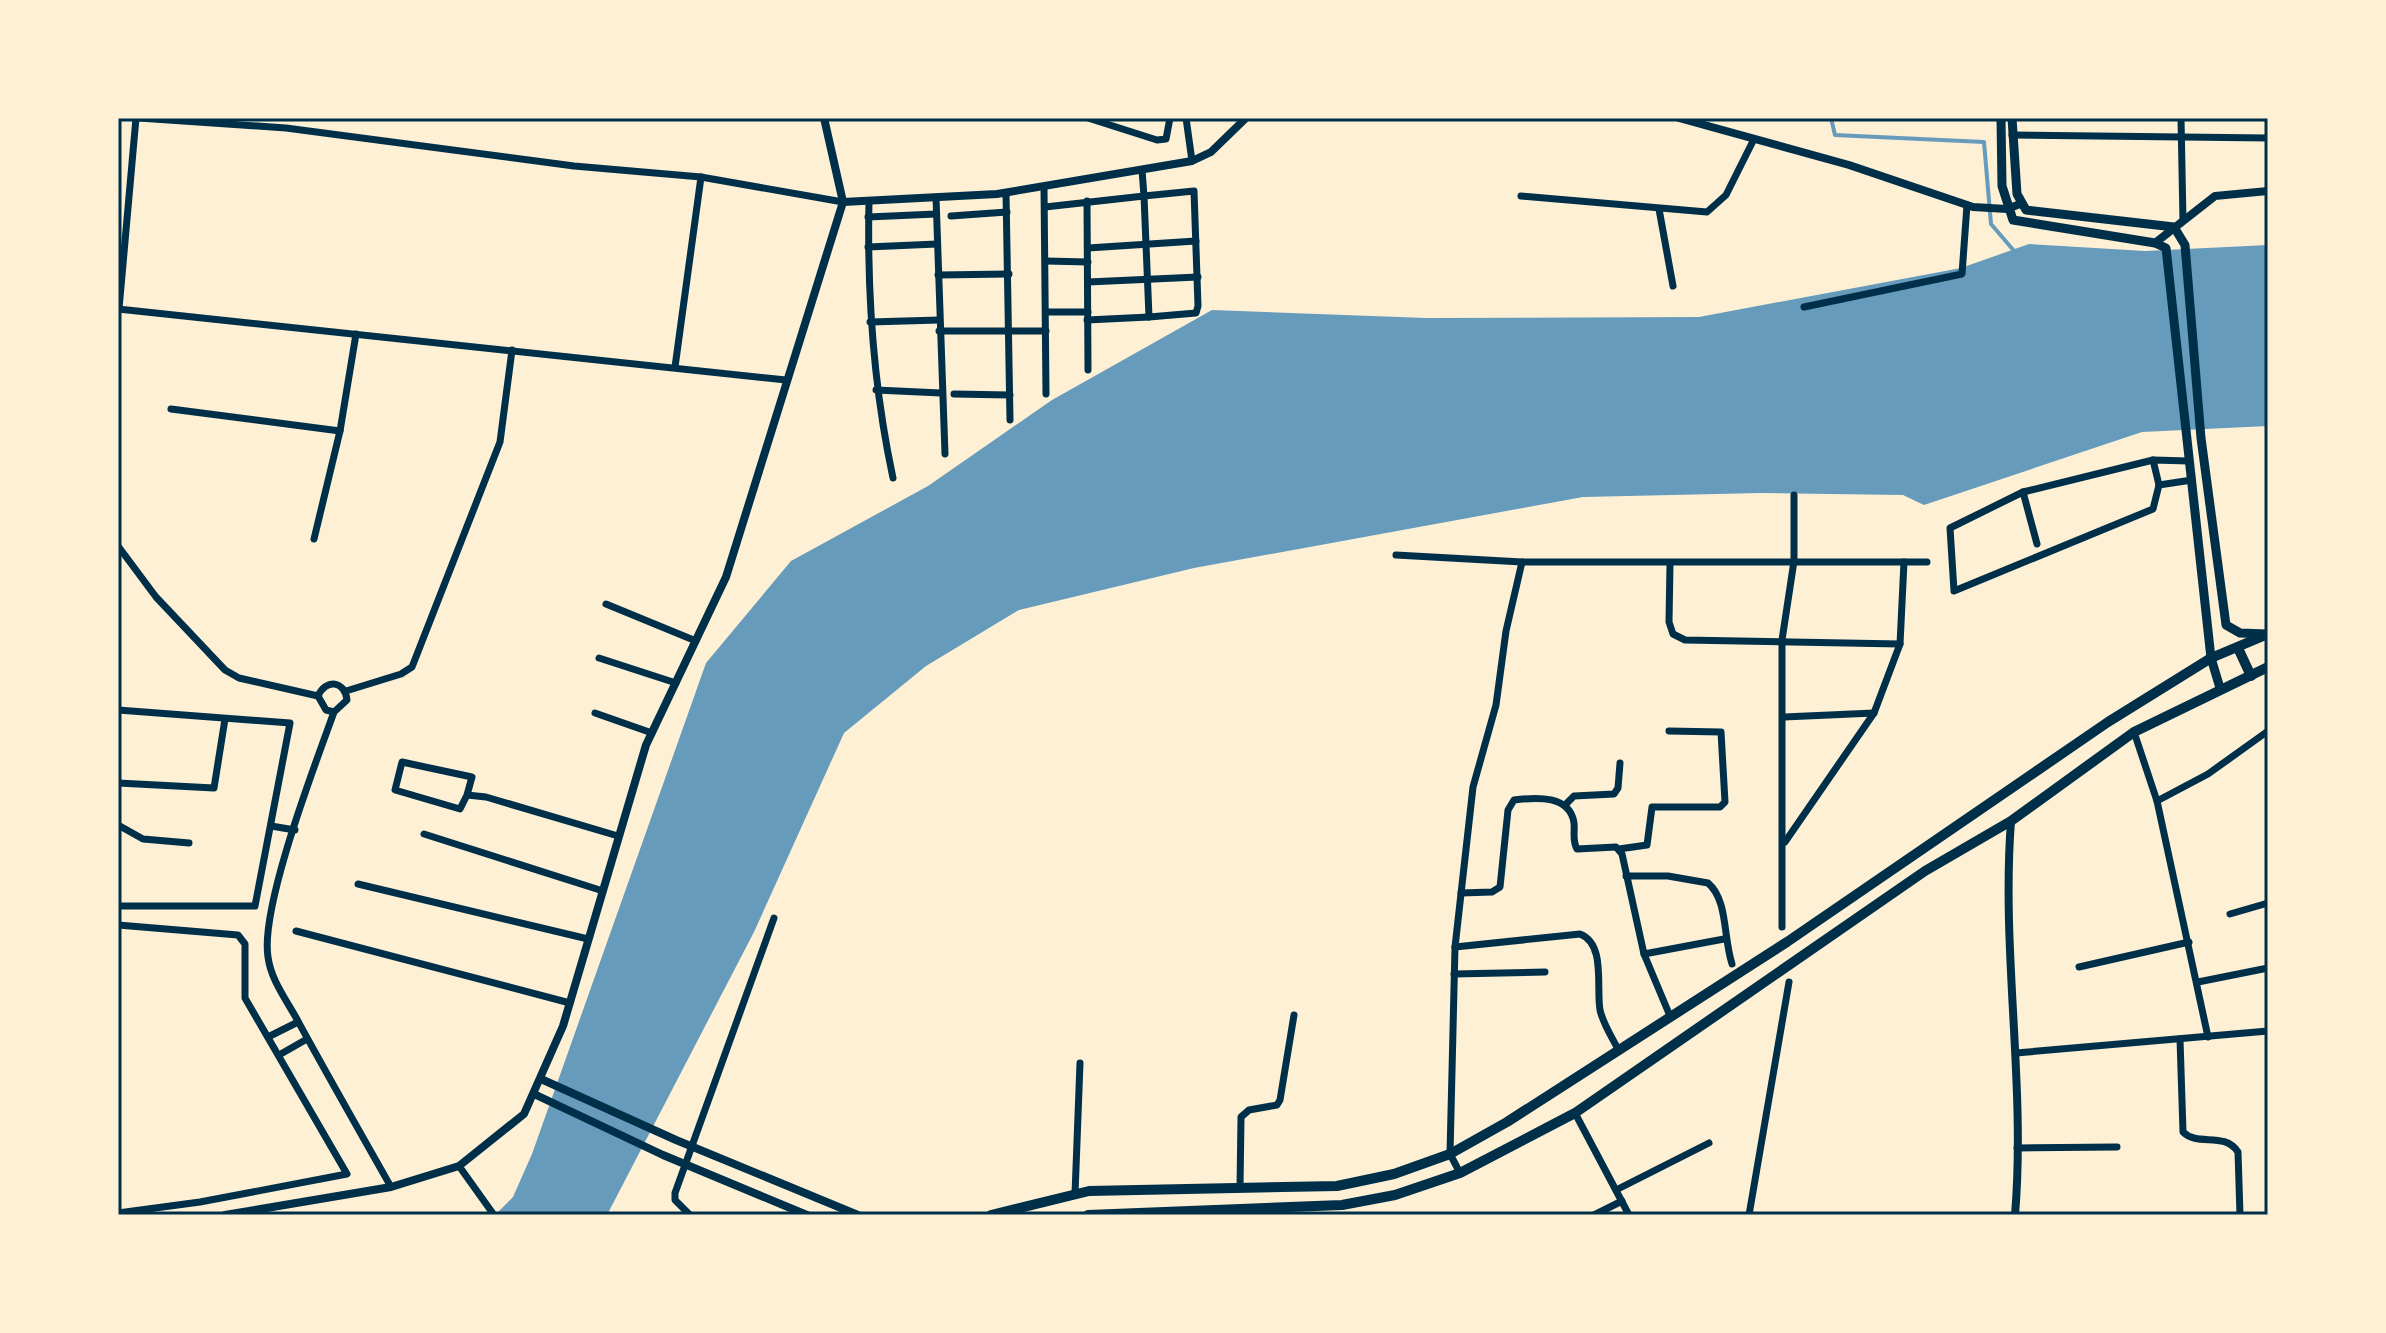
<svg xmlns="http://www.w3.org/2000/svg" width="2386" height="1333" viewBox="0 0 2386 1333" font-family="'Space Grotesk',sans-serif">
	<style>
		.water { fill: #669bbc }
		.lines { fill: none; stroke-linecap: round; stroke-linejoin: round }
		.stream { stroke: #669bbc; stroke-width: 4 }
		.minor { stroke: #003049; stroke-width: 7 }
		.tertiary { stroke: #003049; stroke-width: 8 }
		.secondary { stroke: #003049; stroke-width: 9 }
		.primary { stroke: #003049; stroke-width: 10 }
		.neatline { fill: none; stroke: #003049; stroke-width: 3 }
	</style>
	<rect width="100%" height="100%" fill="#fdf0d5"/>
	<!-- water -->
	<polygon class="water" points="2029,244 2145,251 2268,245 2268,426 2142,432 1924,505 1903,495 1761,493 1583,497 1194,568 1019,610 926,666 844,733 754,932 607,1215 495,1215 513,1197 532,1154 706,663 791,561 928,486 1052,400 1212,310 1426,318 1699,317 1961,268"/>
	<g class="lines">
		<!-- stream -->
		<polyline class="stream" points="1831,118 1835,135 1984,142 1991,224 2015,252"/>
		<!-- minor -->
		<g class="minor">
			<polyline points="139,118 286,128 574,166 701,177 843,202"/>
			<polyline points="1088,118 1157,140 1166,139 1170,118"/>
			<polyline points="1186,118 1192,161"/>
			<polyline points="2181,118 2183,221"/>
			<polyline points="2012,135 2268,138"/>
			<polyline points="1044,187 1046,394"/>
			<polyline points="1006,193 1010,420"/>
			<polyline points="1521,196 1707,212 1726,195 1754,139"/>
			<polyline points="936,197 945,454"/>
			<path d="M 869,201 C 867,295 873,385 893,478"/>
			<polyline points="1087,201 1088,370"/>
			<polyline points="1045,207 1144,196 1149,317 1196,313 1198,306 1194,191 1144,196 1142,170"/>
			<polyline points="1659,209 1673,286"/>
			<polyline points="951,216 1007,212"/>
			<polyline points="868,217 936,214"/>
			<polyline points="868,247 937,244"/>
			<polyline points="1088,248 1196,241"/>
			<polyline points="1046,261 1088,262"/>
			<polyline points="938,275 1009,274"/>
			<polyline points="1088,282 1198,277"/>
			<polyline points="1804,307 1962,274 1967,205"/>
			<polyline points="118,309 786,380"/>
			<polyline points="119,309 136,118"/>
			<polyline points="1046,312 1088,312"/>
			<polyline points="1087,320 1149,317"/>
			<polyline points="870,322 939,320"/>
			<polyline points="939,331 1046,331"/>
			<polyline points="675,367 701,177"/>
			<polyline points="876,390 941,393"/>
			<polyline points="954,394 1010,395"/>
			<polyline points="171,409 340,431"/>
			<polyline points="2153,460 2159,485"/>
			<polyline points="2189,461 2153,460 2023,492 1950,528 1954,591 2153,509 2159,485 2192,480"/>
			<polyline points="2023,492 2037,544"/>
			<polyline points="314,539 340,431 356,334"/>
			<polyline points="118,546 156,597 225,670 239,678 318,696"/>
			<polyline points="1396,555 1522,562 1927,562"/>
			<polyline points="1670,564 1669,622 1673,634 1685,640 1900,644"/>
			<polyline points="606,604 696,641"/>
			<polyline points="599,658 676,683"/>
			<polyline points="346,691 401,674 412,667 500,442 512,350"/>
			<polyline points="118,710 290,723 255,906 118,906"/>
			<path d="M 334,712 L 326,710 L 318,696 C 326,678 345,681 347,700 L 334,712 C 315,765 260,907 268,957 C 271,981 288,1002 299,1023 C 329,1078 360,1132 391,1187"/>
			<polyline points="595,713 652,733"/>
			<polyline points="1784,717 1874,713"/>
			<polyline points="2134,732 2157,801 2208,1037"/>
			<polyline points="118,783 214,788 225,719"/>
			<polyline points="467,795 472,777 402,762 395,790 460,809 467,795 486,797 618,836"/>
			<polyline points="2157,801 2208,774 2268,731"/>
			<polyline points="1566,804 1574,796 1614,794 1618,788 1620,763"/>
			<polyline points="118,825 143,839 189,843"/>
			<polyline points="271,826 295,830"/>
			<polyline points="424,834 603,891"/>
			<polyline points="1785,842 1874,713 1900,644 1904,562"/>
			<polyline points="1619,849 1647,845 1652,807 1720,807 1725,802 1721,732 1669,731"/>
			<path d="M 1626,876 L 1668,876 L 1708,883 C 1728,900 1723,936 1732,964"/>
			<polyline points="358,884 588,939"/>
			<path d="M 1461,893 L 1492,892 L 1500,887 L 1508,810 L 1514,800 C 1537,797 1570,795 1574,823 C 1575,833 1572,840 1577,849 L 1616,847 L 1622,854 L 1644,954 L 1670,1016"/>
			<polyline points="2230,914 2268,903"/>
			<polyline points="118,925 238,935 245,944 245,998 347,1174 200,1202 118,1213"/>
			<polyline points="1782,927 1782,640 1794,561 1794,495"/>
			<polyline points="296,931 570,1003"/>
			<path d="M 1455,947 L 1580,934 C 1606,944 1596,987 1600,1010 C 1603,1024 1613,1039 1619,1051"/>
			<polyline points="1644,954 1724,939"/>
			<polyline points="2079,967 2189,942"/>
			<polyline points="1454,974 1545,972"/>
			<polyline points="2198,982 2268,968"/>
			<polyline points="268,1037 298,1022"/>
			<path d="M 2180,1039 L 2183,1132 C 2198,1147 2224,1131 2238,1152 L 2240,1215"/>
			<polyline points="2016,1053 2268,1031"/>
			<polyline points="279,1055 307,1039"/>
			<polyline points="1575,1113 1629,1215"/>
			<polyline points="2017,1148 2117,1147"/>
			<polyline points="459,1166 494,1215"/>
			<polyline points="1460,1173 1450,1154 1455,947 1473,787 1496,705 1506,631 1522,562"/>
			<polyline points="1240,1188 1241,1117 1249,1110 1277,1105 1280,1100 1294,1015"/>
			<polyline points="1616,1190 1709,1143"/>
			<polyline points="1075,1194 1080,1063"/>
			<polyline points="690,1215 675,1200 675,1193 774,918"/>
			<polyline points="1594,1215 1622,1201"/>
			<polyline points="1749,1215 1789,982"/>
		</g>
		<!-- tertiary -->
		<g class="tertiary">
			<polyline points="1679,118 1849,165 1973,207 2007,209 2020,204"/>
			<polyline points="843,202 997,194 1192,161 1211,152 1246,118"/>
			<polyline points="2155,243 2215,196 2268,191"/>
			<path d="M 2011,821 C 2001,952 2026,1084 2015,1215"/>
			<polyline points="541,1079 676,1140 858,1215"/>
			<polyline points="534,1094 663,1155 807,1215"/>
			<polyline points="225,1215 391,1187 459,1166 524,1114 563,1026 646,745 726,577 843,202 824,118"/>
		</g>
		<!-- secondary -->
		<g class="secondary">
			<polyline points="2001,118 2002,186 2013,220 2155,243 2166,248 2211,658 2220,688"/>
			<polyline points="2012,118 2017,194 2026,210 2174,227 2185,245 2201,438 2226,625 2240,633 2268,634"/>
		</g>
		<!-- primary -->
		<g class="primary">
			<polyline points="2238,648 2251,676"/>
			<polyline points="991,1215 1089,1191 1337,1186 1394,1174 1450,1154 1507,1122 1787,942 2108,722 2211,658 2268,634"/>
			<polyline points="1088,1215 1342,1205 1395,1195 1460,1173 1575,1113 1925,871 2011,821 2134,732 2268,667"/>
		</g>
	</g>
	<!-- border -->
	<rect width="2386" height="1333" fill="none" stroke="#fdf0d5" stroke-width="240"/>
	<rect x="120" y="120" width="2146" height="1093" class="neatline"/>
</svg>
